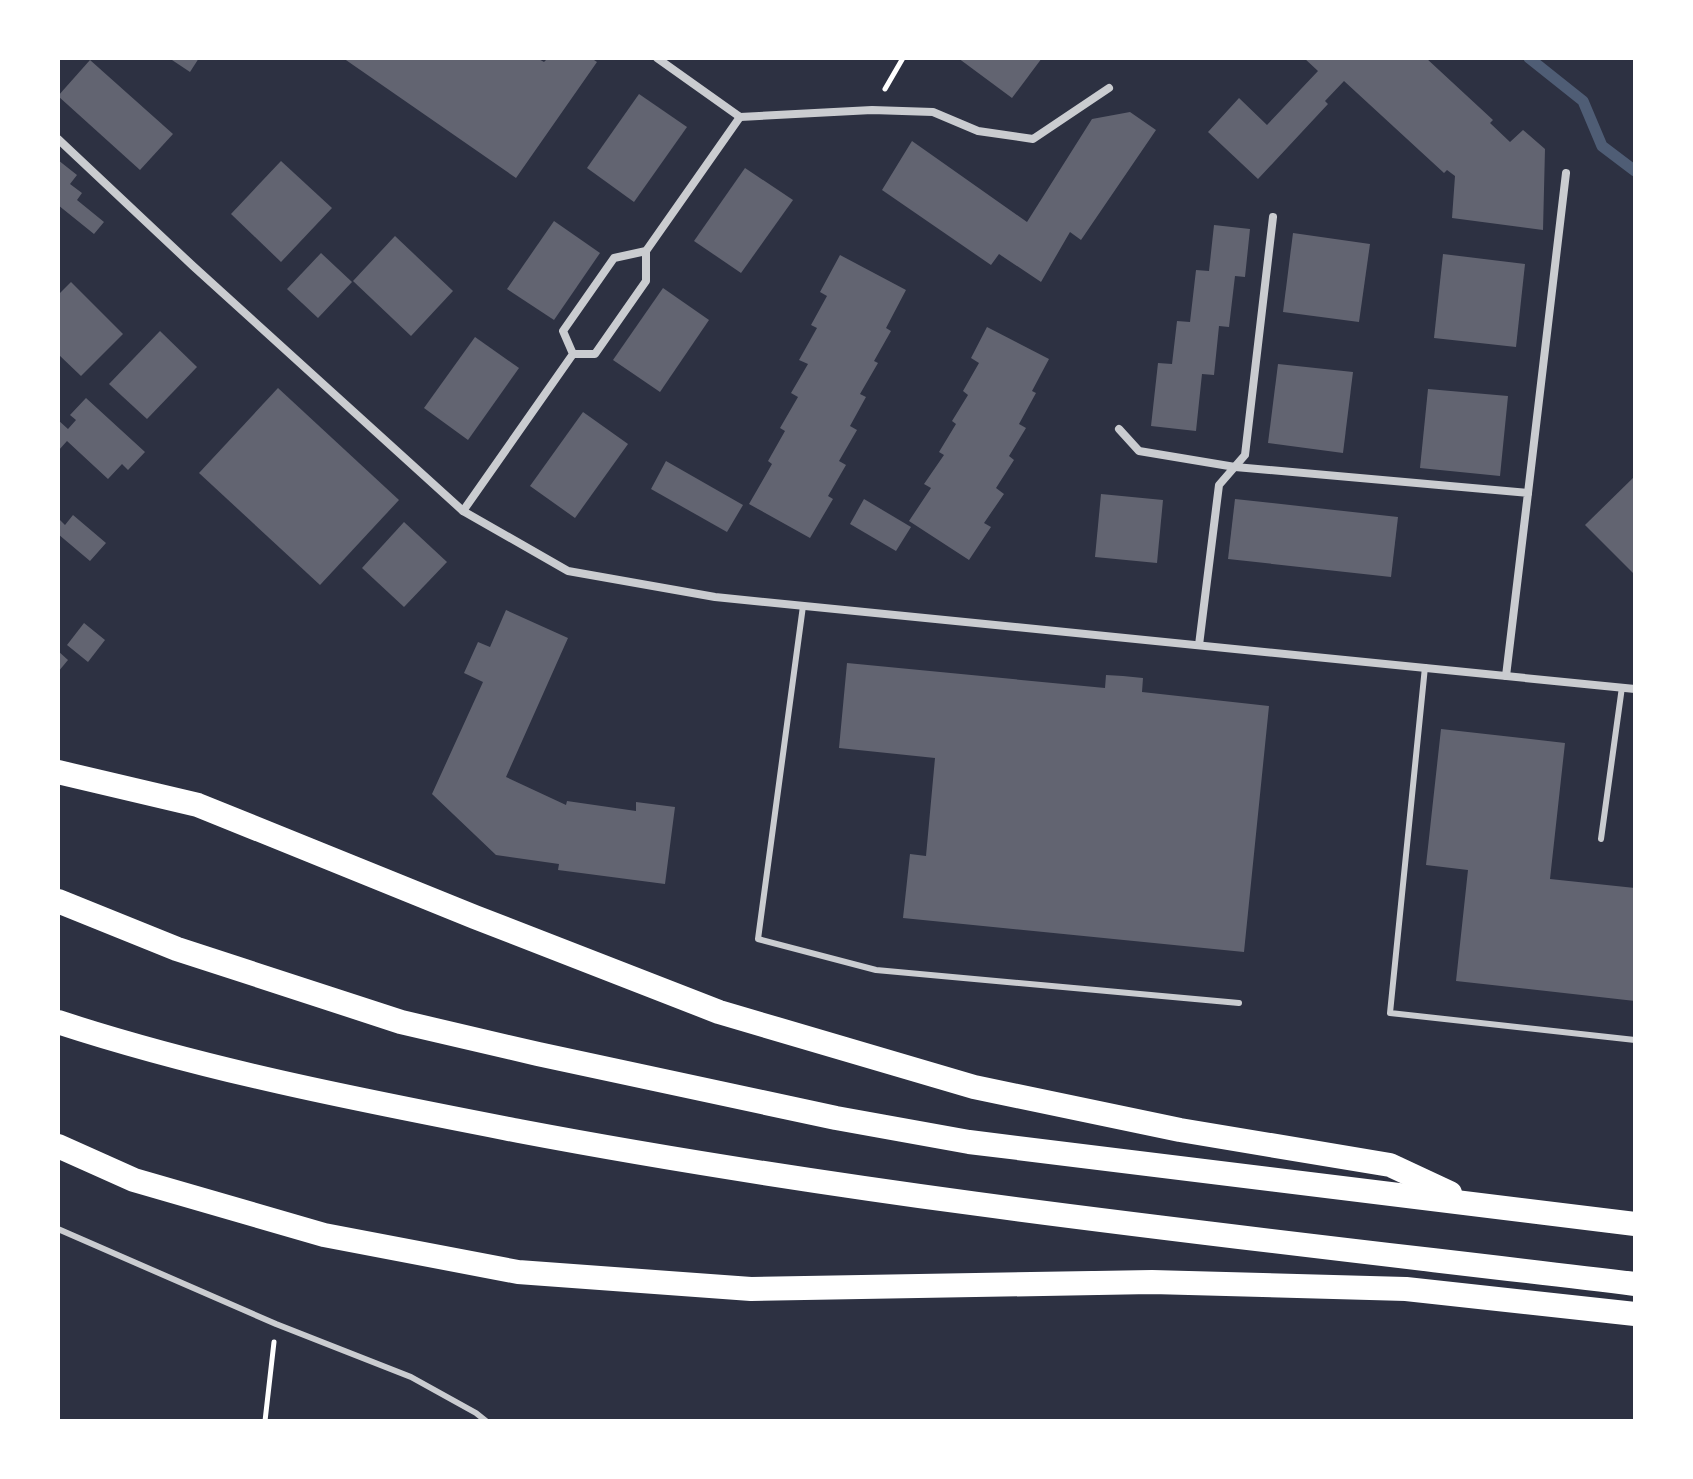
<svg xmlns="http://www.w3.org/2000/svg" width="1693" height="1479" viewBox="0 0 1693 1479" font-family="Mulish,sans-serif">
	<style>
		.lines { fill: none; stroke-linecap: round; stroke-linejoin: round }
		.stream { stroke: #4f5d75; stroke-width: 11 }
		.building { fill: #626471 }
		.path { stroke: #fff; stroke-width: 5 }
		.service { stroke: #caccd0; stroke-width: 6 }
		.minor { stroke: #caccd0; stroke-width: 8 }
		.motorway { stroke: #fff; stroke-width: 24 }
	</style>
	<rect width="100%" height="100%" fill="#2d3142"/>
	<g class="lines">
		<!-- stream -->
		<polyline class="stream" points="1529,58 1583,101 1602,146 1635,171"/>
	</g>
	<!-- building -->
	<g class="building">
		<polygon points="169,58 199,58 190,72"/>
		<polygon points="343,58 537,58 544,62 548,58 591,58 597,62 516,178"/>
		<polygon points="958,58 1042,58 1012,98"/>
		<polygon points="1304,58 1426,58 1493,120 1490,123 1510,142 1523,130 1545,149 1543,230 1452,218 1455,176 1447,170 1444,173 1344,81 1325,101 1328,104 1258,179 1208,132 1239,98 1267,125 1318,71"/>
		<polygon points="90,60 173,134 140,170 58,96"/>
		<polygon points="639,94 687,127 634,202 587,168"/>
		<polygon points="1130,112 1156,130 1081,240 1070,232 1041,282 999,254 991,265 882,190 912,141 1027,222 1092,119"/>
		<polygon points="58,160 77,175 70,184 82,193 77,200 104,222 94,234 58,205"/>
		<polygon points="281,161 332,208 281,262 231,214"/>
		<polygon points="745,168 793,200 741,273 694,241"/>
		<polygon points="554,221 600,253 554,320 507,289"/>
		<polygon points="1214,225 1250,229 1245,277 1235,276 1229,327 1219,326 1214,375 1202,374 1196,431 1151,426 1158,363 1172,364 1177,321 1190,322 1196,270 1209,271"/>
		<polygon points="1293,233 1370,244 1359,322 1283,312"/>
		<polygon points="395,236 453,291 411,336 353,281"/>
		<polygon points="321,253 352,282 318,318 287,289"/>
		<polygon points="1443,254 1525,264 1516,347 1434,338"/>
		<polygon points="840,255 906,290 886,328 891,331 874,361 878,363 860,394 866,397 850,426 857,430 839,461 846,465 828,496 833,499 810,538 749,504 772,464 768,461 785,431 780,428 798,397 791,393 808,364 799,360 817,328 811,325 827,296 820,292"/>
		<polygon points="71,282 123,334 81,376 58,354 58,295"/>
		<polygon points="663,288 709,320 660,392 613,360"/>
		<polygon points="987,327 1049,359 1032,391 1036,393 1019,424 1026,428 1009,456 1014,460 996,488 1004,494 984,523 991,527 969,560 909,521 931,488 924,484 944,455 939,452 956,424 952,421 968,395 963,391 979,363 971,358"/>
		<polygon points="160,331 197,367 147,419 109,384"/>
		<polygon points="475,337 519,368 468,440 424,408"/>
		<polygon points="1278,364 1353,372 1343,453 1268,443"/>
		<polygon points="278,388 399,500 320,585 199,473"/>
		<polygon points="1428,389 1508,396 1500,476 1420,468"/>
		<polygon points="86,398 145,452 128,470 122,464 108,479 67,441 58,451 58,420 68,429 76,420 70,415"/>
		<polygon points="583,412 628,444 575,518 530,486"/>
		<polygon points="666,461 743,505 727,532 651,489"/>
		<polygon points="1635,476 1635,575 1585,525"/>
		<polygon points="1101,494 1163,500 1157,563 1095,557"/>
		<polygon points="864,499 911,527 896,551 850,524"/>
		<polygon points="1235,499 1398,517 1391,577 1228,559"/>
		<polygon points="73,515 106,543 90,561 58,534 58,518 65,525"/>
		<polygon points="404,522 447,562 404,607 362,568"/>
		<polygon points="506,610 568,638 506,777 566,805 567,801 636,811 636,802 675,807 665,884 558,870 559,864 496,855 432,794 483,682 464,673 478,642 490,647"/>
		<polygon points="84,623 105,640 88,662 67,645"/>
		<polygon points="58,651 68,660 58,672"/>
		<polygon points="847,663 1105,688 1106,675 1123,676 1143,678 1142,692 1269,706 1244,952 903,918 910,854 926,856 935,758 839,748"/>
		<polygon points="1441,729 1565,743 1550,879 1635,888 1635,1001 1456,981 1468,870 1426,865"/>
	</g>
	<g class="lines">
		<!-- path -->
		<g class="path">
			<polyline points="885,89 903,58"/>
			<polyline points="265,1421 274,1342"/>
		</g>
		<!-- service -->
		<g class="service">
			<polyline points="803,606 758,939 876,970 1239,1003"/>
			<polyline points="1425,667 1390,1013 1635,1040"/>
			<polyline points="1601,839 1622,687"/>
			<polyline points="58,1229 276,1324 411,1377 476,1413 486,1421"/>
		</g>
		<!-- minor -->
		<g class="minor">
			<polyline points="657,58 740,117 872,110 933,112 978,131 1033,139 1109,88"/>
			<polyline points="58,139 193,266 463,511 568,571 715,597 1635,689"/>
			<polyline points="573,354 595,354 646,281 646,251"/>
			<polyline points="1119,429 1139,451 1235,467 1528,493 1506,676"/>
			<polyline points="1528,493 1566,173"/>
			<polyline points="463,511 573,354 563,331 614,258 646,251 740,117"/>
			<polyline points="1199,645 1219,485 1245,455 1273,217"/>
		</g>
		<!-- motorway -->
		<g class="motorway">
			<polyline points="58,772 198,805 475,917 719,1012 974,1087 1180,1130 1390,1165 1450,1193"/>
			<polyline points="58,901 177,949 401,1022 538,1054 836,1118 969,1142 1635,1224"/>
			<path d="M 58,1022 C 208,1071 365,1101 519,1131 C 888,1201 1262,1239 1635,1284"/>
			<polyline points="58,1146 134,1180 324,1235 518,1272 751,1289 1152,1282 1406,1289 1635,1314"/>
		</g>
	</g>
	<!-- border -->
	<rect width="1693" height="1479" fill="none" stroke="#ffffff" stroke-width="120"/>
</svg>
